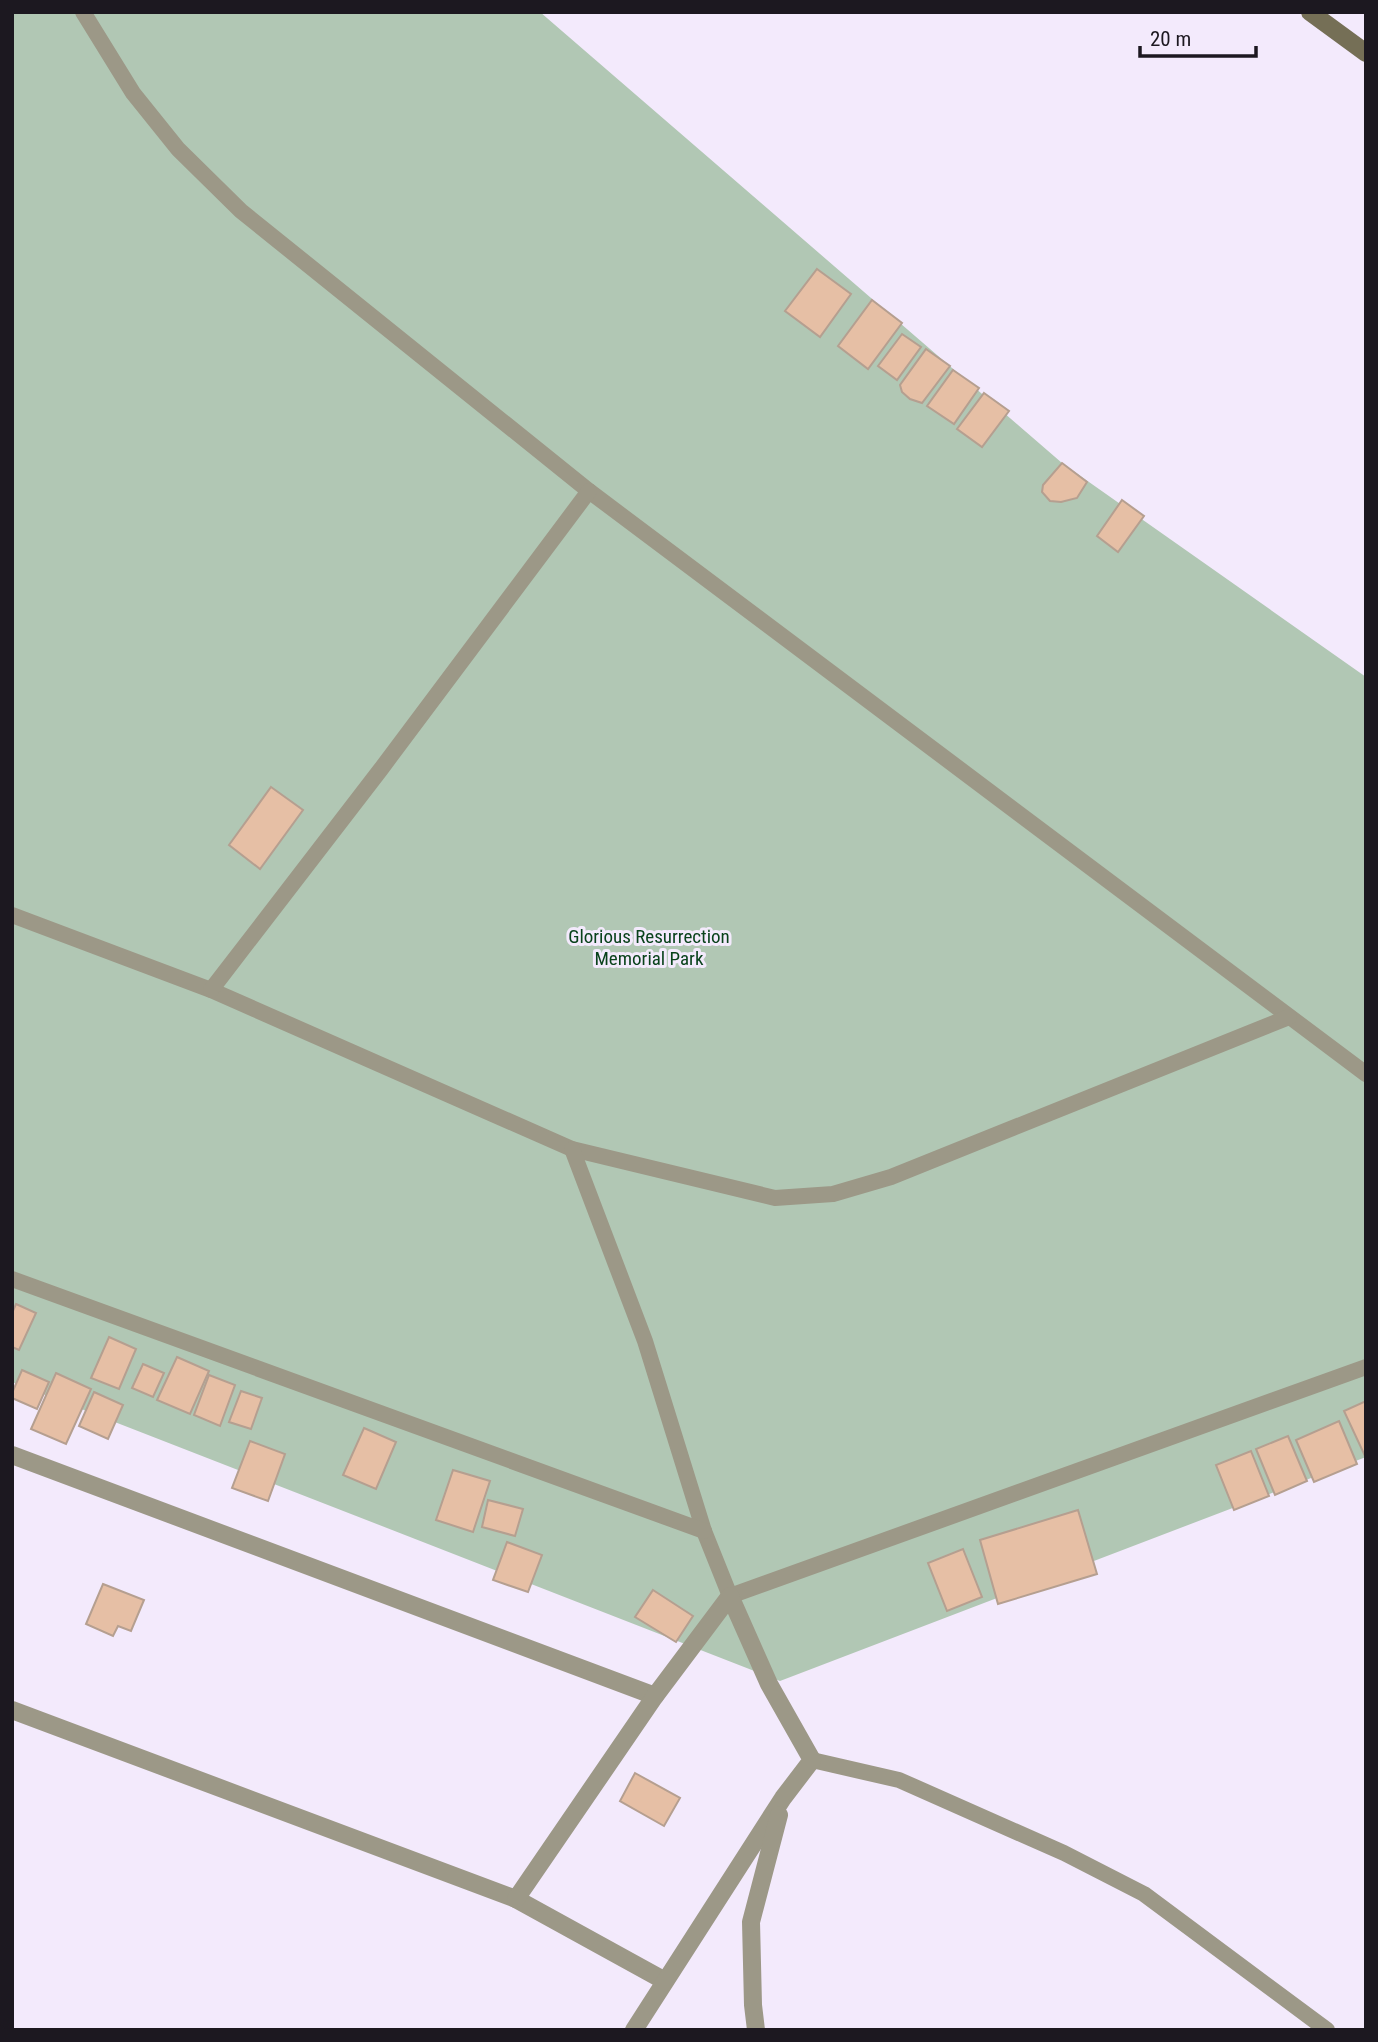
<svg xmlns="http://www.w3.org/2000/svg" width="1378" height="2042" viewBox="0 0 1378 2042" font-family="'Roboto Condensed',sans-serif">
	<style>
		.green { fill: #b1c7b4 }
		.building { fill: #e6bfa5; stroke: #b59f90; stroke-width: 2 }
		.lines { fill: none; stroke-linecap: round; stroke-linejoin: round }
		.lane { stroke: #9c9887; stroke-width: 16 }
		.street { stroke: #9c9887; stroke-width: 18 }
		.secondary { stroke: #756f56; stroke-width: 18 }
		.labels { text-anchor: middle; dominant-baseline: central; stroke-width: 6; stroke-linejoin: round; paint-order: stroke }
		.park-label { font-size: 19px; fill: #09421b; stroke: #f3eafc }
	</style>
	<rect width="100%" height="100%" fill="#f3eafc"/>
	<!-- green -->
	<polygon class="green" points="12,12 540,12 1062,463 1366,677 1366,1457 780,1681 12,1382"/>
	<!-- building -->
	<g class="building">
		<polygon points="817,269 851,294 820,337 785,311"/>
		<polygon points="872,300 902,323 868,369 838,346"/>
		<polygon points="902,334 921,347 897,380 878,366"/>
		<polygon points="926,349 950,366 922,403 910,399 902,392 900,385"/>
		<polygon points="953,370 979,388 954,424 927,406"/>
		<polygon points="984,393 1009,411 982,447 957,429"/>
		<polygon points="1062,463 1087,482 1077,498 1061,502 1050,501 1042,492 1043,485"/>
		<polygon points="1122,500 1144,516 1118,552 1097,536"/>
		<polygon points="271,787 303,810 260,869 229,845"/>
		<polygon points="16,1304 36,1313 19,1350 12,1347 12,1313"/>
		<polygon points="109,1337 136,1349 119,1389 91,1378"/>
		<polygon points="177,1357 209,1371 190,1414 157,1400"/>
		<polygon points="143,1364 164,1373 153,1397 132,1388"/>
		<polygon points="22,1370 49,1382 37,1409 12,1398 12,1393"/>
		<polygon points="56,1373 91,1389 66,1444 31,1429"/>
		<polygon points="209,1375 235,1385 220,1426 194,1415"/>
		<polygon points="241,1391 262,1398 251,1429 229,1422"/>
		<polygon points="94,1392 123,1405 108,1439 79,1426"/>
		<polygon points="1366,1401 1366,1455 1365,1456 1344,1411"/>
		<polygon points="1339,1421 1357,1464 1314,1482 1296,1440"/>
		<polygon points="364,1428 396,1442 376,1489 343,1475"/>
		<polygon points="1288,1436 1307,1481 1275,1495 1256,1449"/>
		<polygon points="250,1441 285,1454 268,1501 232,1488"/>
		<polygon points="1251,1451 1269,1496 1234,1510 1216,1465"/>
		<polygon points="453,1470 490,1481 473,1532 436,1520"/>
		<polygon points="488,1500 523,1509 515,1536 482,1527"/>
		<polygon points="1078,1510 1097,1574 998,1604 980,1540"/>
		<polygon points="507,1542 542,1555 528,1592 493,1580"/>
		<polygon points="963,1549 982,1597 947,1611 928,1563"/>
		<polygon points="103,1584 144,1600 131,1631 118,1626 113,1636 86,1624"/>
		<polygon points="653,1590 693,1616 676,1642 635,1617"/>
		<polygon points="635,1773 680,1798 664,1826 620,1801"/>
	</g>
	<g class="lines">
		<!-- lane -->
		<g class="lane">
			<polyline points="83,12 133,93 178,149 241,211 589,491 1366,1074"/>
			<polyline points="12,915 211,990 572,1149 775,1198 833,1194 891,1177 1289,1017"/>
			<polyline points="211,990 381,769 589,491"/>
			<polyline points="572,1149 645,1341 704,1531 730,1596 1366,1367"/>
			<polyline points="12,1279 704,1531"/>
			<polyline points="812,1760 899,1780 1064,1853 1144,1894 1327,2030"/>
		</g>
		<!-- street -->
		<g class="street">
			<polyline points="12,1455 655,1696"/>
			<polyline points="12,1710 516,1899 665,1981"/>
			<polyline points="516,1899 655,1696 730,1596 769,1684 812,1760 783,1798 634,2030"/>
			<polyline points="756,2030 753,2005 751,1922 779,1815"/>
		</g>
		<!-- secondary -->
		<polyline class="secondary" points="1310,12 1366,53"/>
	</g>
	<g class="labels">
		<!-- park labels -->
		<g class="park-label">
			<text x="649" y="936">Glorious Resurrection<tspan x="649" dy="22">Memorial Park</tspan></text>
		</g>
	</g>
	<!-- border -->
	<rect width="1378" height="2042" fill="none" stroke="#1c1820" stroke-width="28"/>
	<!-- scale -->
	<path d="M1140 46v10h116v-10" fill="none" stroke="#1c1820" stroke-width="3.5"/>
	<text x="1150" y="46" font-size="21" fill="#1c1820" stroke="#f3eafc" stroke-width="5" paint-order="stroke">20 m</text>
</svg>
